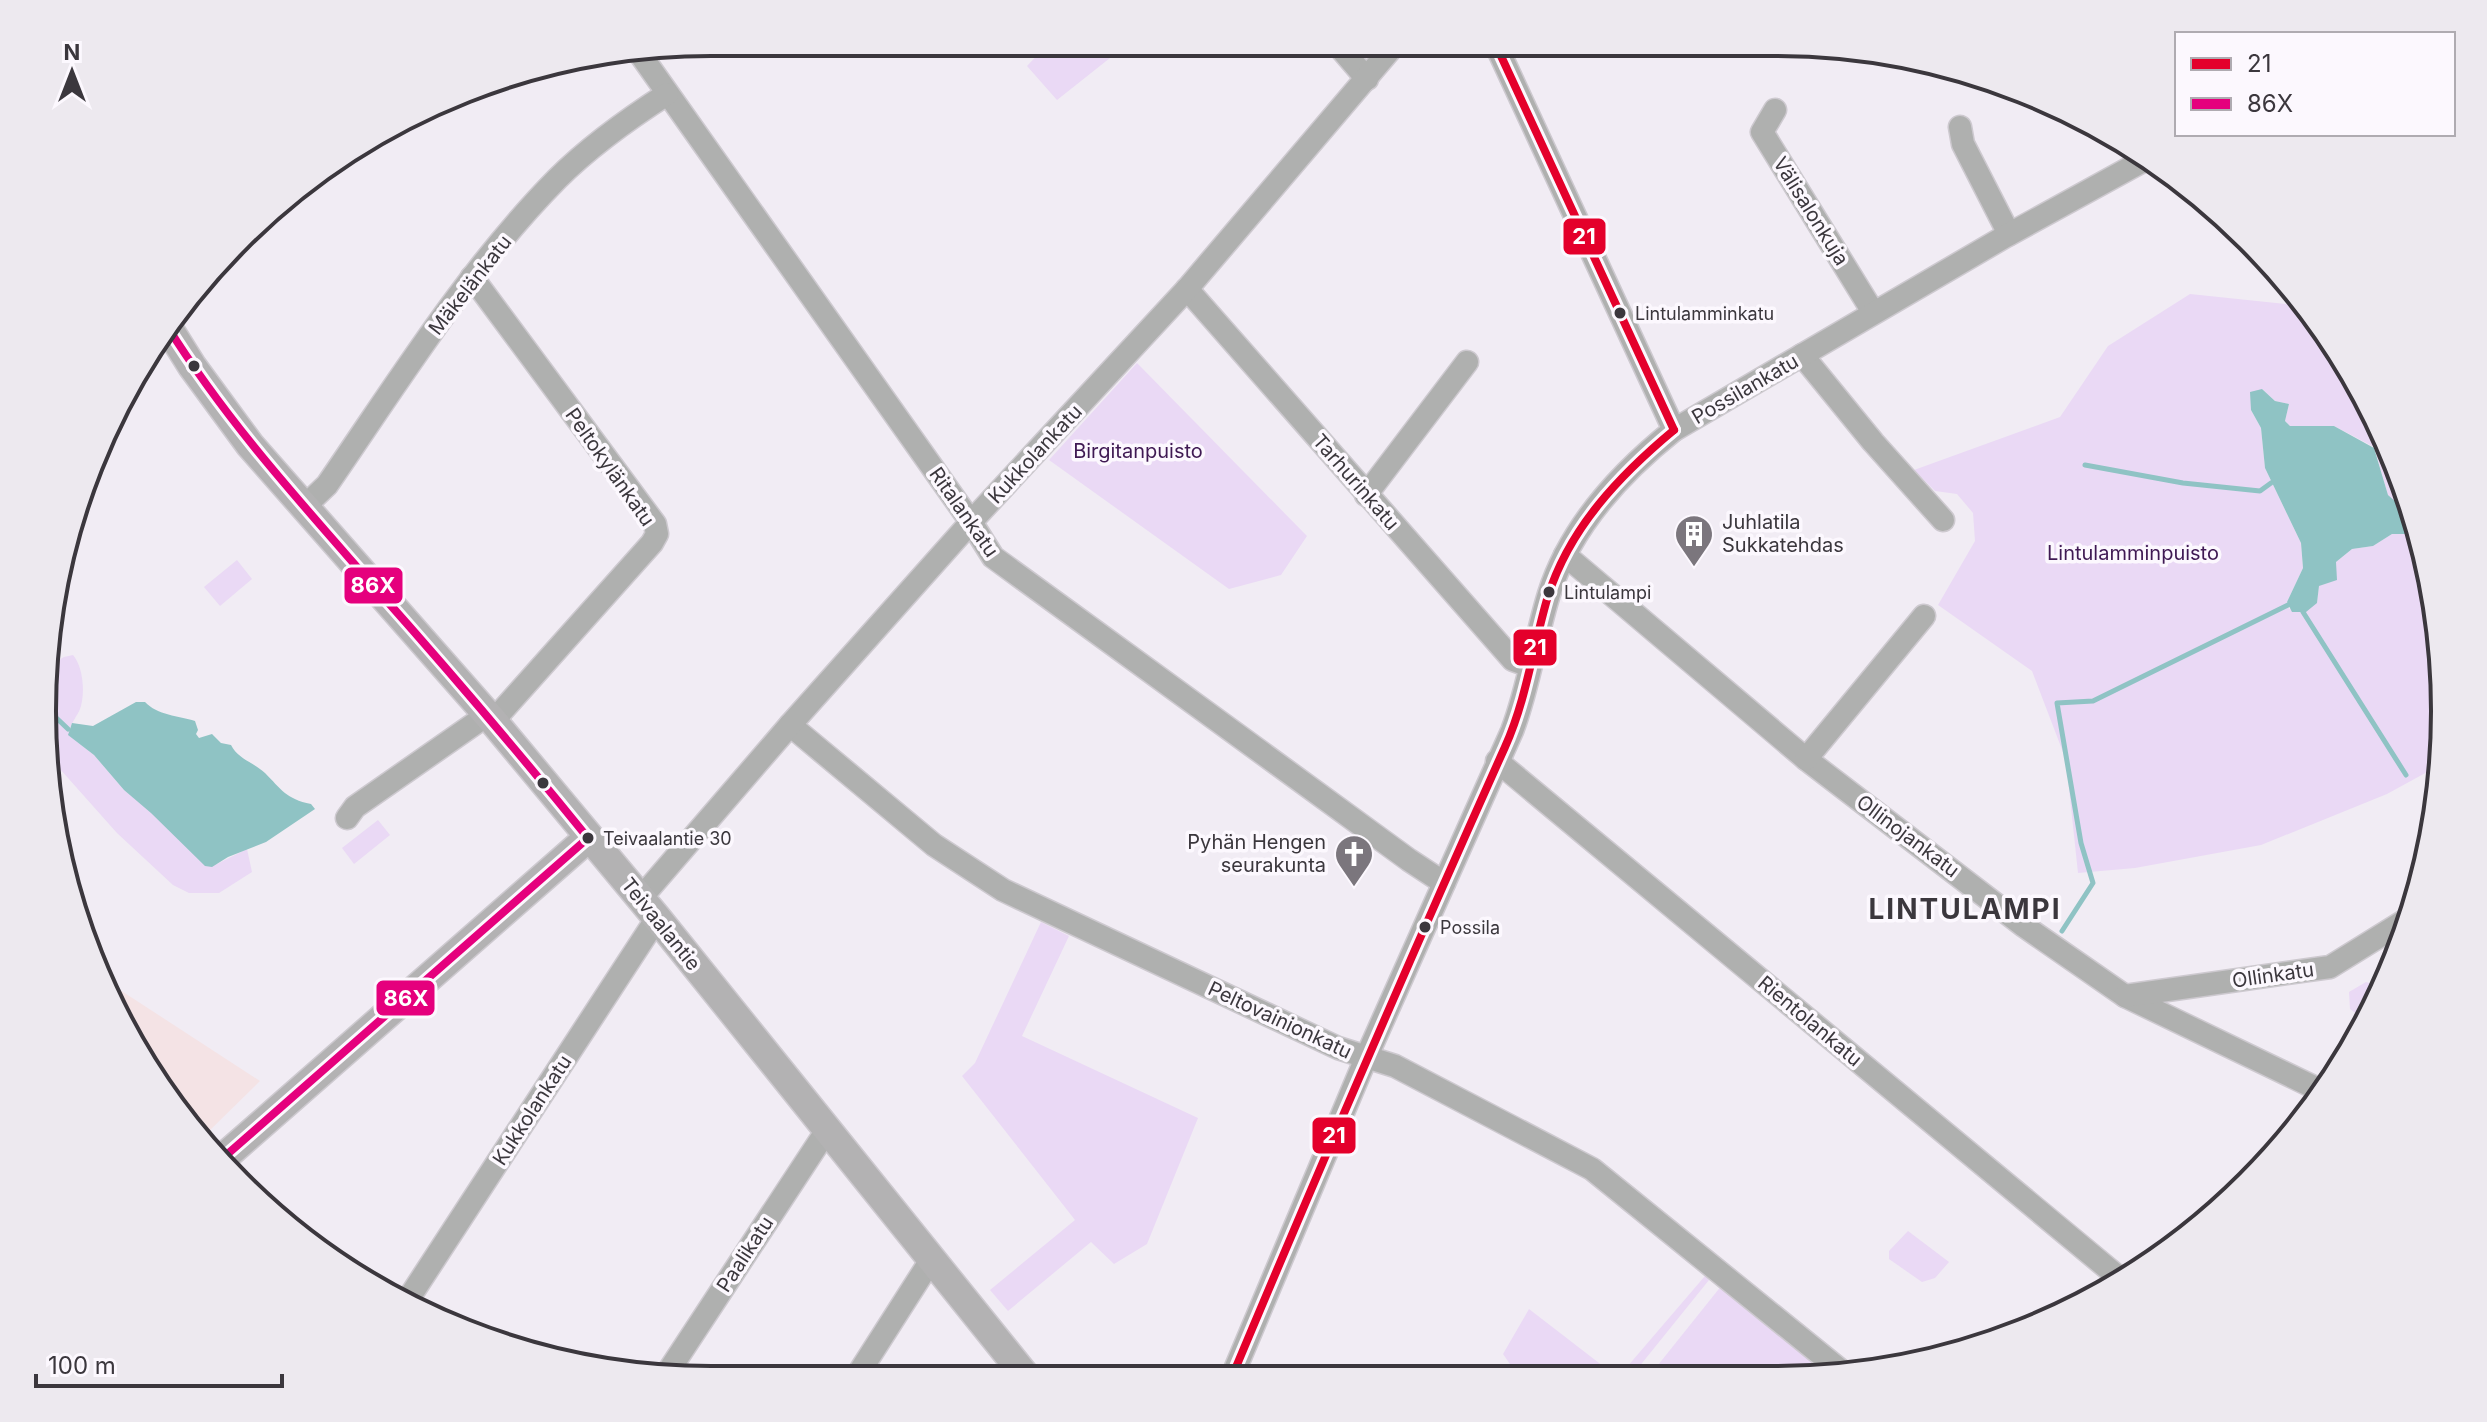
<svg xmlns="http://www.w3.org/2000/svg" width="2487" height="1422" viewBox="0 0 2487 1422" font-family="Inter,sans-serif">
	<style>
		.commercial { fill: #f4e3e5 }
		.green { fill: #ead9f5 }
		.water { fill: #8fc3c4 }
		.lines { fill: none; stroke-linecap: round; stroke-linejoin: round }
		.stream { stroke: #8fc3c4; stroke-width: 5 }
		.minor-casing { stroke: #cdc9cf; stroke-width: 25 }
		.major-casing { stroke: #cdc9cf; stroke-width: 31 }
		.minor { stroke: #afb0af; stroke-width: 22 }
		.major { stroke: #b3b2b3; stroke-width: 28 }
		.bus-1-casing { stroke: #fcf8fe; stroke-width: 14 }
		.bus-2-casing { stroke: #fcf8fe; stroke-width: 14 }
		.bus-1 { stroke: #e4002b; stroke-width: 8 }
		.bus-2 { stroke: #e5007d; stroke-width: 8 }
		.bus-dot { fill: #3b373d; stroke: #fcf8fe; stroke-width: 3 }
		.labels { text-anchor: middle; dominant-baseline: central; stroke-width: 7; stroke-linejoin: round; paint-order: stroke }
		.bus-label { font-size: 18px; fill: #3b373d; stroke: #fcf8fe; text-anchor: start }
		.street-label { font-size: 20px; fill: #3b373d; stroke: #fcf8fe }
		.park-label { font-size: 20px; fill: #3f1953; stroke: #fcf8fe }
		.poi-label { font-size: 20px; fill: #3b373d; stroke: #fcf8fe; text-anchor: start }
		.district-label { font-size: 28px; font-weight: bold; letter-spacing: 2px; fill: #3b373d; stroke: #fcf8fe }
		.rim { fill: none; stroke: #3b373d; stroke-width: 4 }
		.line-badge { stroke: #fcf8fe; stroke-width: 3 }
		.badge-label { font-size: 22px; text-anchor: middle; font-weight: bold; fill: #fff }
	</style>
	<rect width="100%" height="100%" fill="#f1ecf4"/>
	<!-- commercial -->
	<polygon class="commercial" points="97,975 260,1081 202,1138 181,1119"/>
	<!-- green -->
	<g class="green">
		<polygon points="1050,42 1120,43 1121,43 1115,54 1057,100 1027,66"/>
		<polygon points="2190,294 2296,305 2311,313 2332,339 2394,455 2413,517 2388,495 2374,447 2334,426 2290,426 2285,421 2289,404 2275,401 2262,389 2251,410 2261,428 2265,468 2301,543 2303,568 2287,602 2289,609 2317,603 2319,586 2336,562 2352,549 2373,546 2392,534 2418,534 2432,580 2445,711 2440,765 2387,794 2261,845 2135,868 2078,873 2066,760 2032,671 1938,605 1975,541 1973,513 1957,494 1935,491 1914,470 2060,417 2108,346"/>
		<polygon points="1137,363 1307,536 1281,575 1229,589 1049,460"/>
		<polygon points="237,560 252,579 220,606 204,587"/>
		<path d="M 73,655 C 83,667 85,690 81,706 C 78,717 69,723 69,735 L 94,755 L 124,790 L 217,864 L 247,849 L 252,872 L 219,893 L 189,893 L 173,885 L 117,833 L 44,751 L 52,664 L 64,657 Z"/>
		<polygon points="378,820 390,835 354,864 342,848"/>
		<polygon points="1041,922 1069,936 1022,1036 1198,1118 1147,1244 1114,1264 1091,1242 1008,1311 990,1290 1075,1220 962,1076 975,1063"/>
		<polygon points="2366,982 2383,987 2365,1020 2350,1009 2349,992"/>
		<polygon points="1908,1231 1949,1262 1935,1278 1922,1282 1889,1259 1889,1251"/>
		<polygon points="1705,1276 1709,1280 1634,1373 1627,1367"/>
		<polygon points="1722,1285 1830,1374 1658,1365"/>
		<polygon points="1529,1309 1612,1373 1629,1372 1630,1379 1513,1379 1516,1373 1503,1354"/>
		<polygon points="1661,1367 1776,1379 1651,1379"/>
	</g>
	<!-- water -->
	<g class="water">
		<polygon points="2262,389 2275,401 2289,404 2285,421 2290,426 2334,426 2374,448 2388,495 2413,517 2418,534 2392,534 2373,546 2352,549 2336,562 2337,580 2319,586 2317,603 2306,612 2292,612 2287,602 2303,568 2301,543 2265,468 2261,428 2251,410 2250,392"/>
		<path d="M 136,702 L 145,702 C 157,715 179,716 195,721 L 198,730 L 196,734 L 199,738 L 212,734 L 221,743 L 231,745 C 238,759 253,762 265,773 C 281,789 286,799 311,804 L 315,809 L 266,842 L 228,857 L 212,867 L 205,866 L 151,813 L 124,790 L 94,755 L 68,735 L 72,723 L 93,726 Z"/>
	</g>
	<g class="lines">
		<!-- stream -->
		<g class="stream">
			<polyline points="2085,465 2183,483 2260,491 2271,483"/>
			<polyline points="2303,612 2406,775"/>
			<polyline points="48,710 68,729"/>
			<polyline points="2062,931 2093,883 2081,843 2057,703 2093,701 2288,605"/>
		</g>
		<!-- minor casing -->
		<g class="minor-casing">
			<g id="minor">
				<polyline points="1336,43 1367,79"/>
				<polyline points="1495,43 1674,430"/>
				<polyline points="640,54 971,522 993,557 1409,860 1444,883"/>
				<polyline points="1775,110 1762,132 1873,312"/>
				<polyline points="1960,127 1963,144 2009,234"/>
				<polyline points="472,277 655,524 657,534 652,543 493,721"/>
				<polyline points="1187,289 1513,660 1530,666"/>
				<polyline points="1802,355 1873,442 1943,520"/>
				<polyline points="1366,495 1467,362"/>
				<path d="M 305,506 L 327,485 C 398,382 469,268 557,179 C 590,146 628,119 667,94"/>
				<polyline points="1565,555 1806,759 2024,926 2125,996 2324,1092"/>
				<polyline points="790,725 934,845 1003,890 1338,1048 1395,1066 1592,1169 1845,1374"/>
				<polyline points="1806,759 1924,616"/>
				<polyline points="1497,761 2123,1281"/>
				<polyline points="347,818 355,807 487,715"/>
				<polyline points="640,899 790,725 971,522 1187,289 1396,43"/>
				<polyline points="2125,996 2330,967 2409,918"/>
				<polyline points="407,1301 657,918"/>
				<polyline points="664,1378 827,1130"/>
				<polyline points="855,1379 931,1260"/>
				<path d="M 1231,1379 L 1366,1058 L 1512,731 C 1529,687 1535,639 1549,594 C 1570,527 1620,473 1674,430 L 2006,236 L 2150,157"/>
			</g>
		</g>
		<!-- major casing -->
		<g class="major-casing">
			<g id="major">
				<polyline points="167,326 192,366 250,445 493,721 657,918 1028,1379"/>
				<polyline points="223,1158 588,838"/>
			</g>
		</g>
		<!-- minor -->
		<use href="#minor" class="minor"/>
		<!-- major -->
		<use href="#major" class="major"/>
		<!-- bus-1 casing -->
		<g class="bus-1-casing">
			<g id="bus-1">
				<polyline points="1495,43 1674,430"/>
				<path d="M 1231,1379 C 1320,1167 1411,956 1505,747 C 1527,698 1533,646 1548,596 C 1570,527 1620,475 1674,430"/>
			</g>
		</g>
		<!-- bus-2 casing -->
		<g class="bus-2-casing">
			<g id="bus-2">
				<path d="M 167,326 C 229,425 303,505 379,592 C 451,673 520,754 588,838"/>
				<polyline points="223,1158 588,838"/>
			</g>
		</g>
		<!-- bus-1 -->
		<use href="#bus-1" class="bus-1"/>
		<!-- bus-2 -->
		<use href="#bus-2" class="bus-2"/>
	</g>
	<!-- icons -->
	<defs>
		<g id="building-pin" transform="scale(2)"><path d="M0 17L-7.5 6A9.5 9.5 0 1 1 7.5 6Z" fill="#7b767d" stroke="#fcf8fe"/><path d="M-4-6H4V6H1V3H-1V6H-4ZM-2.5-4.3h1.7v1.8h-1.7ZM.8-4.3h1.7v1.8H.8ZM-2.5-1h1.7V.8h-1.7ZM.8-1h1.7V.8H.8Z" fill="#fff"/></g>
		<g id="church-pin" transform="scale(2)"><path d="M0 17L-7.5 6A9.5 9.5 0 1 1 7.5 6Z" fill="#7b767d" stroke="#fcf8fe"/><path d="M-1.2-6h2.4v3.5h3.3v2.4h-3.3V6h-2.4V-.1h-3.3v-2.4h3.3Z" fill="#fff"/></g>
	</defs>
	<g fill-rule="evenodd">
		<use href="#building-pin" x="1694" y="534"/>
		<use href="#church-pin" x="1354" y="854"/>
	</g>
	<!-- markers -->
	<g class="bus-dot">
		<circle cx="1620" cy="313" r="7"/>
		<circle cx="194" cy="366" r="7"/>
		<circle cx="1549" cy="592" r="7"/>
		<circle cx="543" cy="783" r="7"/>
		<circle cx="588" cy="838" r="7"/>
		<circle cx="1425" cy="927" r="7"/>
	</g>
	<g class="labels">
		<!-- bus labels -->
		<g class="bus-label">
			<text x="1635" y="313">Lintulamminkatu</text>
			<text x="1564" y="592">Lintulampi</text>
			<text x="603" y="838">Teivaalantie 30</text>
			<text x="1440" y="927">Possila</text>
		</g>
		<!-- street labels -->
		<g class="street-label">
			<text transform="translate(1811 211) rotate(58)">Välisalonkuja</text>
			<text transform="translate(470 285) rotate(-52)">Mäkelänkatu</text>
			<text transform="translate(1745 389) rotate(-30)">Possilankatu</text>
			<text transform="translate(1035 454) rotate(-47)">Kukkolankatu</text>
			<text transform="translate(610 467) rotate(55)">Peltokylänkatu</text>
			<text transform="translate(1356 482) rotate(49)">Tarhurinkatu</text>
			<text transform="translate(964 512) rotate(55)">Ritalankatu</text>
			<text transform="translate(1908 836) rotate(37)">Ollinojankatu</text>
			<text transform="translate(661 924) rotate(51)">Teivaalantie</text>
			<text transform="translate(2273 975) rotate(-8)">Ollinkatu</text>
			<text transform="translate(1280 1020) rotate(25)">Peltovainionkatu</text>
			<text transform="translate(1810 1021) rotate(40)">Rientolankatu</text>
			<text transform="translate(532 1110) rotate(-57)">Kukkolankatu</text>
			<text transform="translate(745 1254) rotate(-57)">Paalikatu</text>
		</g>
		<!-- park labels -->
		<g class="park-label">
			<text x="1138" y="451">Birgitanpuisto</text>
			<text x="2133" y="553">Lintulamminpuisto</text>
		</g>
		<!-- poi labels -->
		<g class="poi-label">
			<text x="1722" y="522">Juhlatila<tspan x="1722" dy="23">Sukkatehdas</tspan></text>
			<text x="1326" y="842" text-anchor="end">Pyhän Hengen<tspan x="1326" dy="23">seurakunta</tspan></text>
		</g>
		<!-- district labels -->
		<g class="district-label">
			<text x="1965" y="909">LINTULAMPI</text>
		</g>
	</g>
	<!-- crop -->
	<path d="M0 0H2487V1422H0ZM711 56H1776A655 655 0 0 1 2431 711V711A655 655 0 0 1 1776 1366H711A655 655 0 0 1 56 711V711A655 655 0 0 1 711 56Z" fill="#ede9ef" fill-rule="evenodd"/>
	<path class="rim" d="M711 56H1776A655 655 0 0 1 2431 711V711A655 655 0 0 1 1776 1366H711A655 655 0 0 1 56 711V711A655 655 0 0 1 711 56Z"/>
	<g class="line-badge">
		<rect x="1562" y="217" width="45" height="39" rx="8" fill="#e4002b"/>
		<rect x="343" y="566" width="61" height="39" rx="8" fill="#e5007d"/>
		<rect x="1512" y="628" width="46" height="39" rx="8" fill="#e4002b"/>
		<rect x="375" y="979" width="61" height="38" rx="8" fill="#e5007d"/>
		<rect x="1311" y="1116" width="46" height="39" rx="8" fill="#e4002b"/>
	</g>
	<g class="badge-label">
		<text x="1584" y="244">21</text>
		<text x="373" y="593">86X</text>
		<text x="1535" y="655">21</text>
		<text x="406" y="1006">86X</text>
		<text x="1334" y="1143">21</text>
	</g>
	<!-- legend -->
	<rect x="2175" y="32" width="280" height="104" fill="#fcf8fe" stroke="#afabb1" stroke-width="2"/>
	<rect x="2191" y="58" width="40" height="12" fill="#e4002b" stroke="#afabb1" stroke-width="2"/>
	<text x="2247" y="72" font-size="24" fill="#3b373d">21</text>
	<rect x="2191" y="98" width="40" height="12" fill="#e5007d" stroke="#afabb1" stroke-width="2"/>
	<text x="2247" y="112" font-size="24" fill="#3b373d">86X</text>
	<!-- north arrow -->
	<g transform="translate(72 72)" stroke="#fcf8fe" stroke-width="6" paint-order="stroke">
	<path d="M0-6L14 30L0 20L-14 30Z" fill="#3b373d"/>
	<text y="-12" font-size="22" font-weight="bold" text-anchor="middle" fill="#3b373d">N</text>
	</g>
	<!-- scale -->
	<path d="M36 1374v12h246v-12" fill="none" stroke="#3b373d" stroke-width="4"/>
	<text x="48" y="1374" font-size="24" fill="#3b373d" stroke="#fcf8fe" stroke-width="6" paint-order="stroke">100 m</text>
</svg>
